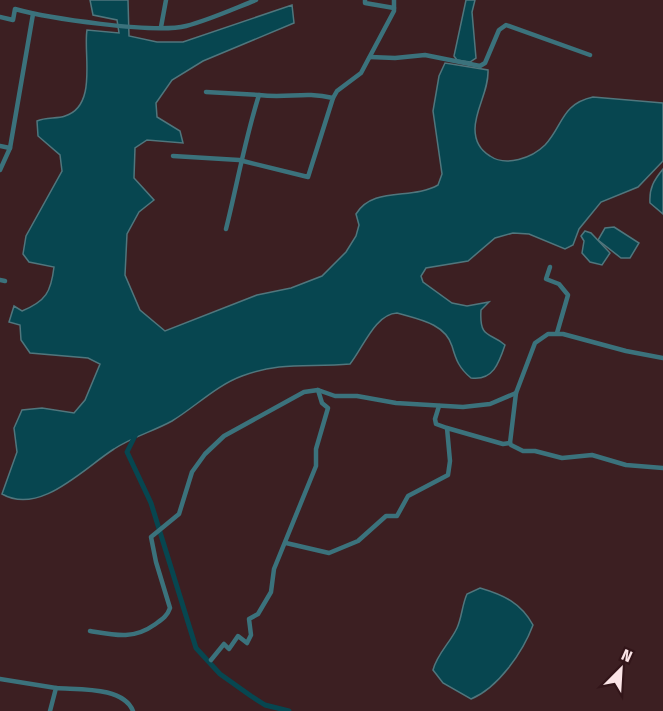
<svg xmlns="http://www.w3.org/2000/svg" width="663" height="711" viewBox="0 0 663 711" font-family="'Fira Sans Condensed',sans-serif">
	<style>
		.water { fill: #074650; stroke: #50767d; stroke-width: 1.5 }
		.lines { fill: none; stroke-linecap: round; stroke-linejoin: round }
		.canal { stroke: #074650; stroke-width: 5 }
		.minor { stroke: #3b727c; stroke-width: 4.5 }
	</style>
	<rect width="100%" height="100%" fill="#3c1f22"/>
	<!-- water -->
	<g class="water">
		<path d="M 90,0 L 128,0 L 129,36 L 157,42 L 183,42 L 292,5 L 294,23 L 203,61 L 172,80 L 156,103 L 157,117 L 180,131 L 183,143 L 147,140 L 135,148 L 134,178 L 154,200 L 139,212 L 127,234 L 125,275 L 140,310 L 165,331 L 257,295 L 291,288 L 322,276 L 346,252 L 356,236 L 359,225 L 356,214 C 373,186 412,200 438,185 L 442,174 L 433,111 L 439,76 L 445,63 L 488,70 C 489,91 475,109 475,129 C 475,140 480,150 490,156 C 506,167 532,158 545,145 C 563,126 561,104 593,97 L 663,103 L 663,161 L 638,187 L 601,202 L 579,229 L 573,245 L 565,249 L 529,234 L 513,233 L 495,238 L 468,261 L 426,268 L 421,276 L 423,282 L 452,303 L 467,306 L 489,302 L 481,310 C 479,340 491,332 505,345 C 499,363 493,381 471,378 C 459,368 456,360 452,346 C 445,323 417,319 397,313 C 375,314 363,348 350,364 C 311,368 282,361 242,376 C 217,385 195,407 172,421 C 154,431 132,437 114,449 C 84,468 40,516 2,494 L 17,452 L 14,428 L 22,410 L 42,408 L 74,413 L 85,400 L 100,364 L 88,358 L 30,353 L 21,340 L 20,325 L 9,322 L 14,306 L 22,311 C 46,301 51,292 54,267 L 29,262 L 23,254 L 26,236 L 62,171 L 60,155 L 38,136 L 37,121 C 46,117 57,119 65,116 C 98,106 83,53 87,30 L 119,33 L 117,20 L 93,15 Z"/>
		<polygon points="466,0 475,0 472,12 476,58 470,62 457,60 454,56"/>
		<path d="M 663,169 L 663,214 L 650,203 C 649,188 654,180 663,169 Z"/>
		<polygon points="614,227 639,243 630,258 621,258 598,240 605,228"/>
		<polygon points="585,231 591,233 610,253 602,265 590,262 582,253 584,241 581,236"/>
		<path d="M 480,588 C 504,595 521,603 533,625 C 523,652 498,688 471,699 L 443,683 L 433,670 C 437,654 450,643 457,628 C 462,617 462,605 467,594 Z"/>
	</g>
	<g class="lines">
		<!-- canal -->
		<polyline class="canal" points="136,434 127,452 151,503 196,648 220,674 251,696 265,705 289,711"/>
		<!-- minor -->
		<g class="minor">
			<polyline points="365,0 365,3 394,8"/>
			<path d="M 0,17 L 13,20 L 15,9 C 47,18 154,34 186,26 C 209,20 233,9 256,0"/>
			<polyline points="161,27 166,0"/>
			<polyline points="370,57 395,58 425,55 480,66 485,63 499,30 506,25 590,55"/>
			<polyline points="206,92 259,95"/>
			<polyline points="333,98 337,91 361,73 394,11 394,0"/>
			<polyline points="0,146 10,148 0,170"/>
			<polyline points="10,148 33,14"/>
			<path d="M 173,156 L 239,160 L 243,161 L 308,177 L 333,98 C 304,91 287,99 259,95 C 245,139 237,185 226,229"/>
			<polyline points="550,267 546,279 559,284 568,295 557,333"/>
			<polyline points="0,280 5,281"/>
			<polyline points="439,406 435,419 436,424 447,428"/>
			<polyline points="510,443 511,445 523,451 535,451 562,458 592,455 626,465 663,468"/>
			<polyline points="286,543 329,553 358,541 386,516 397,516 408,496 448,475 450,461 447,428 503,444 510,443 516,393"/>
			<path d="M 90,631 C 114,635 133,640 154,625 C 161,620 167,617 170,608 L 156,562 L 151,537 L 179,514 L 192,472 L 205,454 L 224,436 L 304,392 L 318,390 L 335,396 L 357,396 L 396,403 L 463,407 L 490,404 L 516,393 L 535,343 L 548,334 L 563,334 L 626,351 L 663,358"/>
			<polyline points="211,660 224,644 229,649 238,636 247,643 251,635 249,619 258,614 271,592 274,569 316,466 316,449 328,408 322,403 318,390"/>
			<polyline points="0,679 56,688 50,711"/>
			<path d="M 56,688 C 78,690 123,686 133,711"/>
		</g>
	</g>
	<!-- north arrow -->
	<g transform="translate(621 669) rotate(24)" stroke="#321519" stroke-width="4.5" paint-order="stroke">
	<path d="M0-4.5L10 22L0 15L-10 22Z" fill="#fbe5e7"/>
	<text y="-9" font-size="16" font-weight="bold" text-anchor="middle" fill="#fbe5e7">N</text>
	</g>
</svg>
